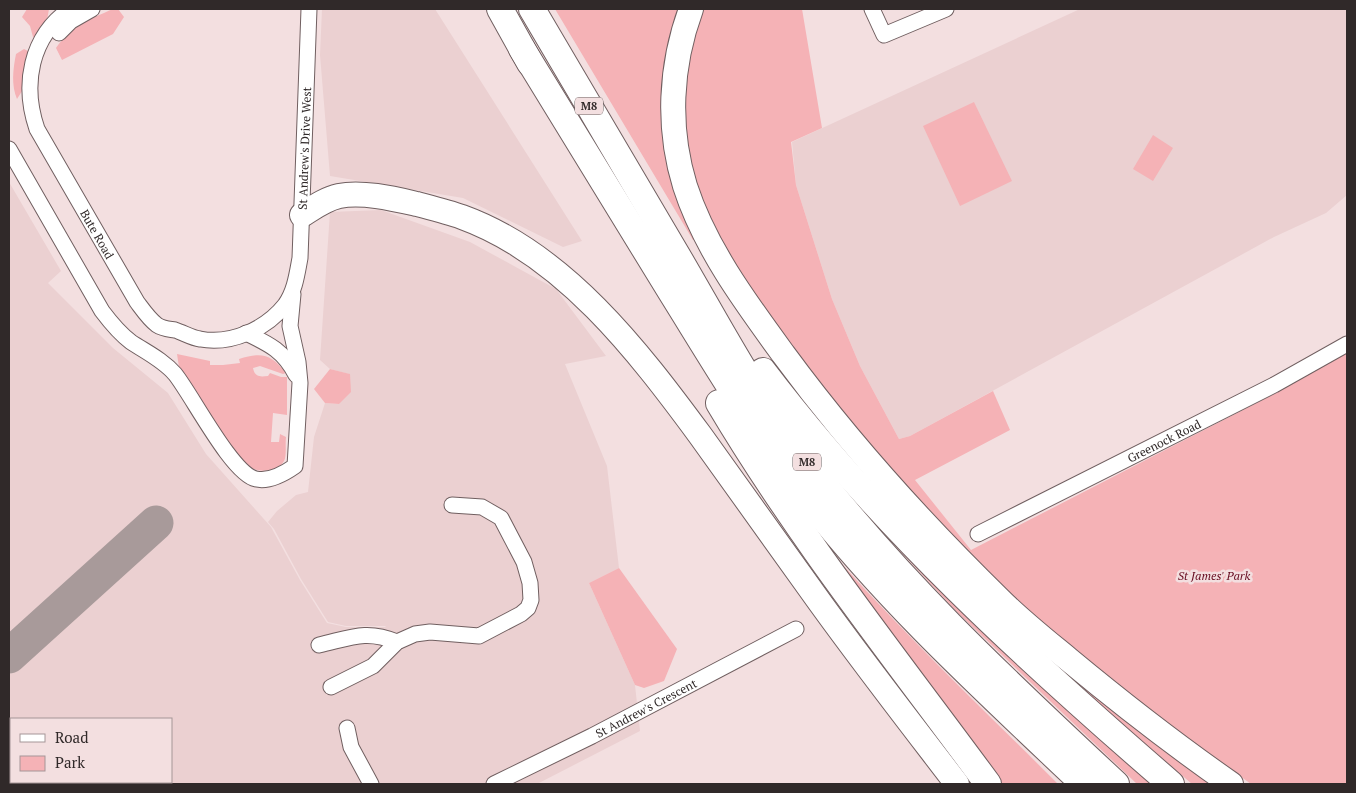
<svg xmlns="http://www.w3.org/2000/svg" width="1356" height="793" viewBox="0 0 1356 793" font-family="'PT Serif',serif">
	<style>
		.built { fill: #ebd0d1; fill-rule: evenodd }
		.green { fill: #f5b2b6 }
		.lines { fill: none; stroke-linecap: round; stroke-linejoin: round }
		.taxiway { stroke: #a89a9a; stroke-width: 35 }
		.minor-casing { stroke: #705f60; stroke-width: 17 }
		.trunk-casing { stroke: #705f60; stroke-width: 26 }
		.motorway-casing { stroke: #705f60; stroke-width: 28 }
		.minor { stroke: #fff; stroke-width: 15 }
		.trunk { stroke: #fff; stroke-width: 24 }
		.motorway { stroke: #fff; stroke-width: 26 }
		.labels { text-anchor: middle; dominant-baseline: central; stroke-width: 5; stroke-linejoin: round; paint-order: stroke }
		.shield { fill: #f3dfe0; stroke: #6a6060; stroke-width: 1 }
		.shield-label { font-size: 11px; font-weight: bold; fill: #302929 }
		.street-label { font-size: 12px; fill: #302929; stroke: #f3dfe0 }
		.park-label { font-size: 12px; font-style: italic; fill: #680d22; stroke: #f3dfe0 }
	</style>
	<rect width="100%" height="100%" fill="#f3dfe0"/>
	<!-- built -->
	<g class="built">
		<polygon points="322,9 435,9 582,241 563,247 463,198 330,176 320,55"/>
		<polygon points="1080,9 1347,9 1347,195 1326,213 1274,237 910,436 899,439 860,366 832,299 796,185 792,142"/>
		<path d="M 9,182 L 61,271 L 48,283 L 113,348 L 168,393 L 206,454 L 271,527 L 300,580 L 327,623 L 346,627 L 386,627 L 385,626 L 346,626 L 328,622 L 301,579 L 274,529 L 268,522 L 277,511 L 296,495 L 308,492 L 314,437 L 325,403 L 339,404 L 349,374 L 330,369 L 320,360 L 330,212 L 381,210 L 470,242 L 556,289 L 606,356 L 565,364 L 607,466 L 619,568 L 589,583 L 635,685 L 640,731 L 537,784 L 9,784 ZM 11,719 L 171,719 L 171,782 L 11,782 Z"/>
	</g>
	<!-- green -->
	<g class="green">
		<polygon points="27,9 49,9 46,26 38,40 33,37 30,26 22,17"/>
		<path d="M 113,9 L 118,9 L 124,17 L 113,34 L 62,60 L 56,48 C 70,27 90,19 113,9 Z"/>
		<polygon points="555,9 683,9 668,54 697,237 693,240"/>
		<polygon points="697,9 802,9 822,128 791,142 796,185 832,299 860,366 899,439 910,436 993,391 1010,430 915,480 971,550 1276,393 1347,351 1347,784 1251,784 1084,663 988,579 871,455 730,263 700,204 686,137 683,88"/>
		<path d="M 24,49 L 30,52 L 24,88 L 17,99 C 11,85 13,69 16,54 Z"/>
		<polygon points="974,102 1012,181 960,206 923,126"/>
		<polygon points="1153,135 1173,148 1153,181 1133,169"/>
		<path d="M 177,354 L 210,361 L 210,365 L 223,365 L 240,363 L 239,359 C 262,352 271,354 286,373 L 283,374 L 260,366 L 253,368 C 255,377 259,377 268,376 L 270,373 L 281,377 L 287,377 L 287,415 L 273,413 L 271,442 L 279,442 L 280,434 L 286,437 C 285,444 287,455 284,461 C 279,471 260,473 251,468 C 246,466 242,461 238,458 L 179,367 Z"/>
		<polygon points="330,369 350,374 351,392 339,404 325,403 314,389"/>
		<polygon points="860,505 1154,784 1137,784 957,612 901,552"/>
		<path d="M 819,538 C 894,625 977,703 1058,784 L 1000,784 Z"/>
		<polygon points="619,568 677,649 664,681 644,688 635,685 589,583"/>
		<polygon points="1069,676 1217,784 1192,784 1099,704"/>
	</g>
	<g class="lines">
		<!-- taxiway -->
		<polyline class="taxiway" points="9,656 156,523"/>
		<!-- minor casing -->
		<g class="minor-casing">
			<g id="minor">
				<path id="s1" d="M 70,9 C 30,37 22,85 37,129 L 137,302 C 143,310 149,319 157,325 C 163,329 169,329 175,330 C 184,333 192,338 200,339 C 231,345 266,329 285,305 C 295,291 297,274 300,258 L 309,9"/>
				<polyline points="872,9 884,35 946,9"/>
				<polyline points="59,33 71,21 92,9"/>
				<path d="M 9,149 L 102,311 C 111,323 119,333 131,342 C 146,352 163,360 175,374 C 192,395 232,474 256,479 C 269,482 285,473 295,466 L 300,383 L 298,362 L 290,326 L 293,294"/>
				<path d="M 246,333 C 269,344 284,351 296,375"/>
				<path id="s2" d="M 978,534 L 1274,385 L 1347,344"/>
				<path d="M 319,645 C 350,638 366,629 397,642"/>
				<polyline points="331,687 373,666 397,642 415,634 430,632 479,636 521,614 528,608 531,600 530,583 524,562 501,518 482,507 452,505"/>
				<polyline points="347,728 351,747 371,784"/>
				<path id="s3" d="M 494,784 L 592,736 L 796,629"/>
			</g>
		</g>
		<!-- trunk casing -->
		<g class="trunk-casing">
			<g id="trunk">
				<path d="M 691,9 C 670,66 667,128 685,186 C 705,248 746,303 784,355 C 848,442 922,524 1000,600 C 1021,621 1045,640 1068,659 C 1121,703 1175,745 1231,784"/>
				<path d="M 302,215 C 313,208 325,199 339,196 C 362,191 395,199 417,204 C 432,208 448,212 462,217 C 564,254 638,351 700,435 C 737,486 774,538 811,590 C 858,656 908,720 957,784"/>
			</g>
		</g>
		<!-- motorway casing -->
		<g class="motorway-casing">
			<g id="motorway">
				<polyline points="500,9 530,63"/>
				<path d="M 532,9 C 583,95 633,181 684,267 C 720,329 754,393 798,451 C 891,574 1003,679 1116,784"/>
				<path d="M 522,49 C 572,130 622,211 671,292 C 714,361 755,431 805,495 C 887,601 987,692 1084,784"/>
				<path d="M 763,371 C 881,526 1024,657 1171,784"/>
				<path d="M 719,403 C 798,536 896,659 988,784"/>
			</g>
		</g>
		<!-- minor -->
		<use href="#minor" class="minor"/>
		<!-- trunk -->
		<use href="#trunk" class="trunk"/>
		<!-- motorway -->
		<use href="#motorway" class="motorway"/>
	</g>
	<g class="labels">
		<!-- shield labels -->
		<g class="shield">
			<rect x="575" y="97.5" width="28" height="17" rx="4"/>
			<rect x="793" y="453.5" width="28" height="17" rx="4"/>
		</g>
		<g class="shield-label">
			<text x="589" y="106">M8</text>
			<text x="807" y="462">M8</text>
		</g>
		<!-- street labels -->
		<g class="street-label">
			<text stroke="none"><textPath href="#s1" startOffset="665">St Andrew's Drive West</textPath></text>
			<text stroke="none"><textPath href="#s1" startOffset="255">Bute Road</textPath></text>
			<text stroke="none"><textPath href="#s2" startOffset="208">Greenock Road</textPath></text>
			<text stroke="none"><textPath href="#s3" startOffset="170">St Andrew's Crescent</textPath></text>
		</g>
		<!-- park labels -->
		<g class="park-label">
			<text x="1214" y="575">St James' Park</text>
		</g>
	</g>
	<!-- border -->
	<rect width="1356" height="793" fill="none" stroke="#302929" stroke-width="20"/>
	<!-- legend -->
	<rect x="10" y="718" width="162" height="65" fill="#f3dfe0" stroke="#a59697"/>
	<rect x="20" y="734" width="25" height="8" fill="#ffffff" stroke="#a59697"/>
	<text x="55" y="743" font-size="15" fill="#302929">Road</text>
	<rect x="20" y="756" width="25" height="15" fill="#f5b2b6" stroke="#a59697"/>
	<text x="55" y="768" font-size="15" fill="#302929">Park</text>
</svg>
